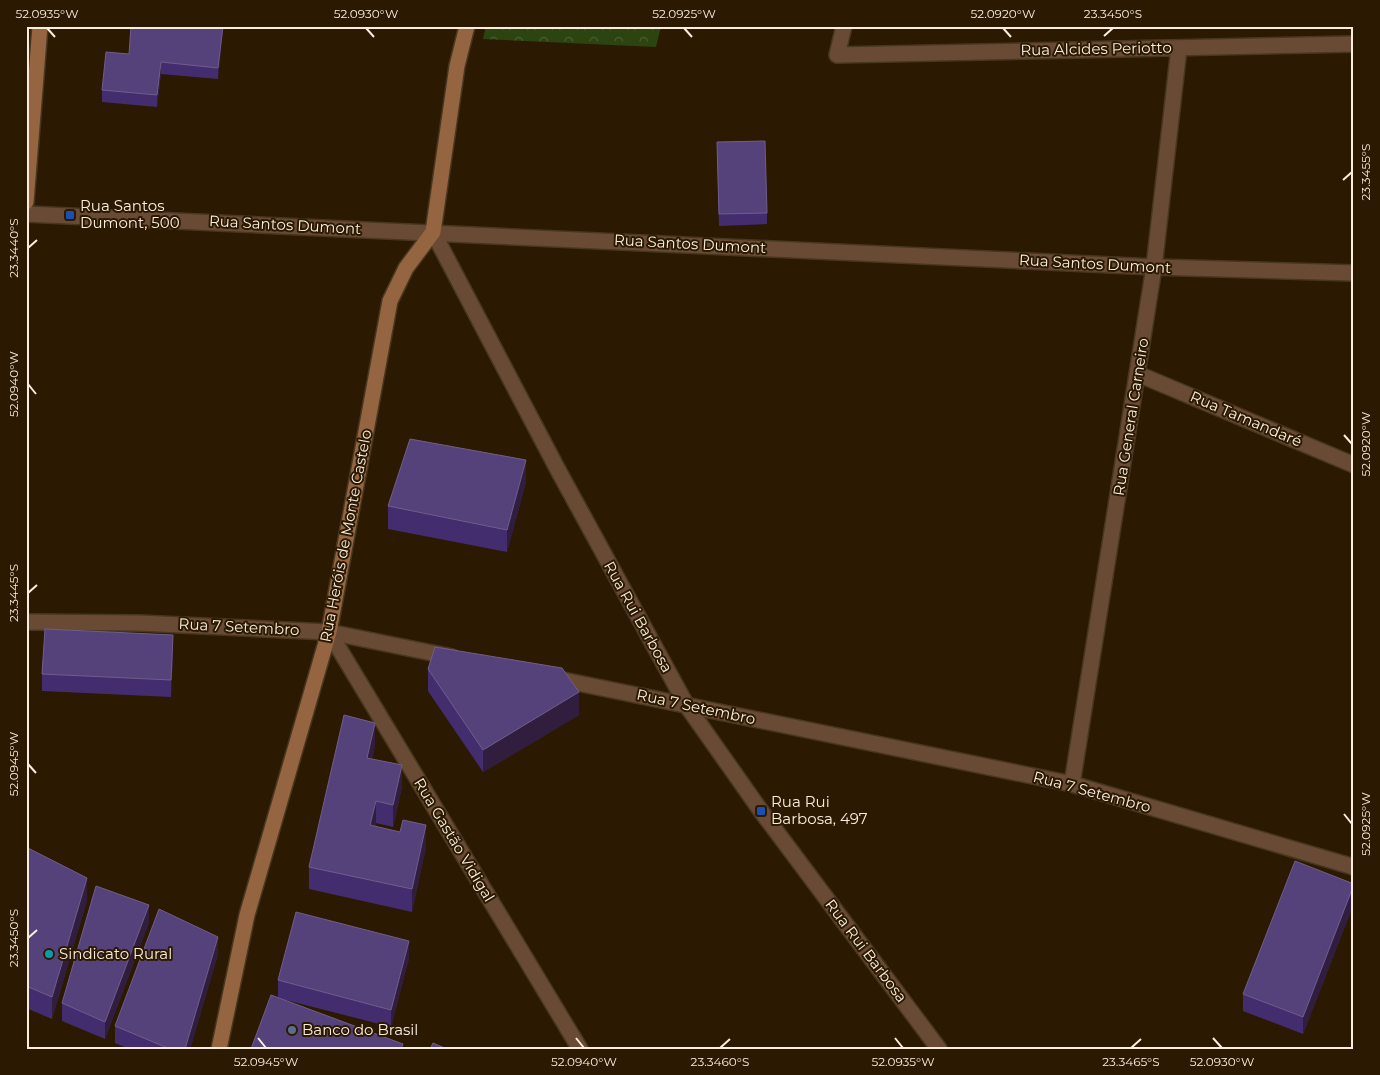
<svg xmlns="http://www.w3.org/2000/svg" width="1380" height="1075" font-family="Montserrat,sans-serif">
<defs>
<pattern id="park-crowns" width="20" height="18" patternUnits="userSpaceOnUse" patternTransform="scale(1.25)"><rect width="20" height="18" fill="#2b4410"/><path d="M2 6a3 3 0 1 1 6 0M12 15a3 3 0 1 1 6 0" fill="none" stroke="#4b5f32"/></pattern>
</defs>
<rect width="100%" height="100%" fill="#2b1901"/>
<polygon fill="url(#park-crowns)" points="486,26 661,26 656,47 483,39"/>
<g fill="none" stroke-linecap="round" stroke-linejoin="round">
<g stroke="#483720" stroke-width="18">
<g id="minor">
<polyline points="844,26 837,55 1354,44"/>
<polyline points="26,214 1154,267 1354,273"/>
<polyline points="433,232 558,470 687,706 761,811 939,1049"/>
<polyline points="1138,374 1354,465"/>
<polyline points="329,632 452,657"/>
<polyline points="329,632 580,1049"/>
<polyline points="553,678 1072,784 1354,867"/>
<polyline points="1072,784 1154,267 1179,48"/>
</g>
</g>
<g stroke="#483720" stroke-width="18">
<polyline id="tertiary" points="26,622 139,623 329,632"/>
</g>
<g stroke="#483720" stroke-width="18">
<g id="secondary">
<polyline points="26,202 40,26"/>
<polyline points="219,1049 247,915 329,632 390,301 406,268 433,232 457,66 467,26"/>
</g>
</g>
<use href="#minor" stroke="#694b35" stroke-width="15"/>
<use href="#tertiary" stroke="#694b35" stroke-width="15"/>
<use href="#secondary" stroke="#956441" stroke-width="15"/>
</g>
<g fill="#432d6e">
<polygon points="223,26 218,79 161,74 157,107 102,102 102,90 129,54"/>
<polygon points="717,154 767,213 767,224 719,226"/>
<polygon points="526,482 507,552 388,529 388,506"/>
<polygon points="173,652 171,697 42,691 42,674"/>
<polygon points="428,669 579,715 483,772 428,691"/>
<polygon points="375,745 372,759 402,787 393,827 376,823 375,826 426,847 412,912 309,889 309,867"/>
<polygon points="26,847 87,900 52,1019 26,1008"/>
<polygon points="1354,884 1354,903 1303,1034 1243,1011 1243,994"/>
<polygon points="149,922 105,1039 62,1021 62,1003"/>
<polygon points="218,954 190,1049 129,1049 115,1043 115,1026"/>
<polygon points="409,958 391,1027 278,998 403,1049 278,997 278,980"/>
</g>
<g fill="#311d3e">
<polygon points="223,26 223,32 218,79 218,68"/>
<polygon points="161,62 161,74 157,107 157,95"/>
<polygon points="526,460 526,482 507,552 507,530"/>
<polygon points="173,635 173,652 171,697 171,680"/>
<polygon points="579,692 579,715 483,772 483,750"/>
<polygon points="375,723 375,745 367,780 367,758"/>
<polygon points="402,765 402,787 393,827 393,805"/>
<polygon points="376,801 376,823 370,847 370,825"/>
<polygon points="426,825 426,847 412,912 412,889"/>
<polygon points="87,878 87,900 52,1019 52,997"/>
<polygon points="1354,886 1354,903 1303,1034 1303,1017"/>
<polygon points="149,905 149,922 105,1039 105,1022"/>
<polygon points="218,937 218,954 190,1049 185,1049"/>
<polygon points="409,941 409,958 391,1027 391,1010"/>
</g>
<g fill="#56427b" stroke="#705d8a">
<polygon points="131,26 223,26 218,68 161,62 157,95 102,90 106,52 129,54"/>
<polygon points="765,141 767,213 719,214 717,142"/>
<polygon points="410,439 526,460 507,530 388,506"/>
<polygon points="45,629 173,635 171,680 42,674"/>
<polygon points="435,647 562,668 579,692 483,750 428,669"/>
<polygon points="344,715 375,723 367,758 402,765 393,805 376,801 370,825 400,832 403,820 426,825 412,889 309,867"/>
<polygon points="26,847 87,878 52,997 26,986"/>
<polygon points="1295,861 1354,884 1303,1017 1243,994"/>
<polygon points="96,886 149,905 105,1022 62,1003"/>
<polygon points="159,909 218,937 185,1049 170,1049 115,1026"/>
<polygon points="296,912 409,941 391,1010 278,980"/>
<polygon points="271,995 403,1044 401,1049 251,1049"/>
<polygon points="433,1043 447,1049 430,1049"/>
</g>
<path fill="none" stroke="#faeddf" stroke-width="2" d="M47 28 55 37M366 28 374 37M684 28 692 37M1003 28 1011 37M1104 36 1113 28M1343 180 1352 172M28 248 37 240M28 384 36 394M1344 435 1352 444M28 593 37 585M28 764 36 773M1344 814 1352 824M28 938 37 930M258 1038 266 1048M576 1038 584 1048M895 1038 903 1048M1213 1038 1222 1048M720 1048 730 1039M1131 1048 1141 1039"/>
<g fill="#1a4fb4" stroke="#2b1901" stroke-width="2">
<rect x="65" y="210" width="10" height="10" rx="2.5"/>
<rect x="756" y="806" width="10" height="10" rx="2.5"/>
</g>
<circle fill="#0f9aa8" stroke="#2b1901" stroke-width="2" cx="49" cy="954" r="5"/>
<circle fill="#5c6f8a" stroke="#2b1901" stroke-width="2" cx="292" cy="1030" r="5"/>
<g text-anchor="middle" stroke-width="4" stroke-linejoin="round" paint-order="stroke">
<g font-size="15" fill="#faeddf" stroke="#2b1901">
<text transform="translate(1096 49) rotate(-1)" y="5">Rua Alcides Periotto</text>
<text transform="translate(285 225) rotate(3)" y="5">Rua Santos Dumont</text>
<text transform="translate(690 244) rotate(3)" y="5">Rua Santos Dumont</text>
<text transform="translate(1095 264) rotate(3)" y="5">Rua Santos Dumont</text>
<text transform="translate(1131 417) rotate(-81)" y="5">Rua General Carneiro</text>
<text transform="translate(1246 419) rotate(23)" y="5">Rua Tamandaré</text>
<text transform="translate(346 536) rotate(-79)" y="5">Rua Heróis de Monte Castelo</text>
<text transform="translate(638 617) rotate(61)" y="5">Rua Rui Barbosa</text>
<text transform="translate(239 627) rotate(3)" y="5">Rua 7 Setembro</text>
<text transform="translate(696 707) rotate(12)" y="5">Rua 7 Setembro</text>
<text transform="translate(1092 792) rotate(15)" y="5">Rua 7 Setembro</text>
<text transform="translate(454 840) rotate(59)" y="5">Rua Gastão Vidigal</text>
<text transform="translate(866 951) rotate(53)" y="5">Rua Rui Barbosa</text>
</g>
<g font-size="15" fill="#faeddf" stroke="#2b1901" text-anchor="start">
<text x="80" y="211">Rua Santos<tspan x="80" dy="17">Dumont, 500</tspan></text>
<text x="771" y="807">Rua Rui<tspan x="771" dy="17">Barbosa, 497</tspan></text>
<text x="59" y="959">Sindicato Rural</text>
<text x="302" y="1035">Banco do Brasil</text>
</g>
</g>
<rect width="1380" height="1075" fill="none" stroke="#2b1901" stroke-width="55"/>
<rect x="28" y="28" width="1324" height="1020" fill="none" stroke="#faeddf" stroke-width="2"/>
<g font-size="12" text-anchor="middle" fill="#faeddf">
<text x="47" y="18">52.0935°W</text>
<text x="366" y="18">52.0930°W</text>
<text x="684" y="18">52.0925°W</text>
<text x="1003" y="18">52.0920°W</text>
<text x="1113" y="18">23.3450°S</text>
<text transform="translate(1366 172) rotate(-90)" y="4">23.3455°S</text>
<text transform="translate(14 248) rotate(-90)" y="4">23.3440°S</text>
<text transform="translate(14 384) rotate(-90)" y="4">52.0940°W</text>
<text transform="translate(1366 444) rotate(-90)" y="4">52.0920°W</text>
<text transform="translate(14 593) rotate(-90)" y="4">23.3445°S</text>
<text transform="translate(14 764) rotate(-90)" y="4">52.0945°W</text>
<text transform="translate(1366 824) rotate(-90)" y="4">52.0925°W</text>
<text transform="translate(14 938) rotate(-90)" y="4">23.3450°S</text>
<text x="266" y="1066">52.0945°W</text>
<text x="584" y="1066">52.0940°W</text>
<text x="720" y="1066">23.3460°S</text>
<text x="903" y="1066">52.0935°W</text>
<text x="1131" y="1066">23.3465°S</text>
<text x="1222" y="1066">52.0930°W</text>
</g>
</svg>
